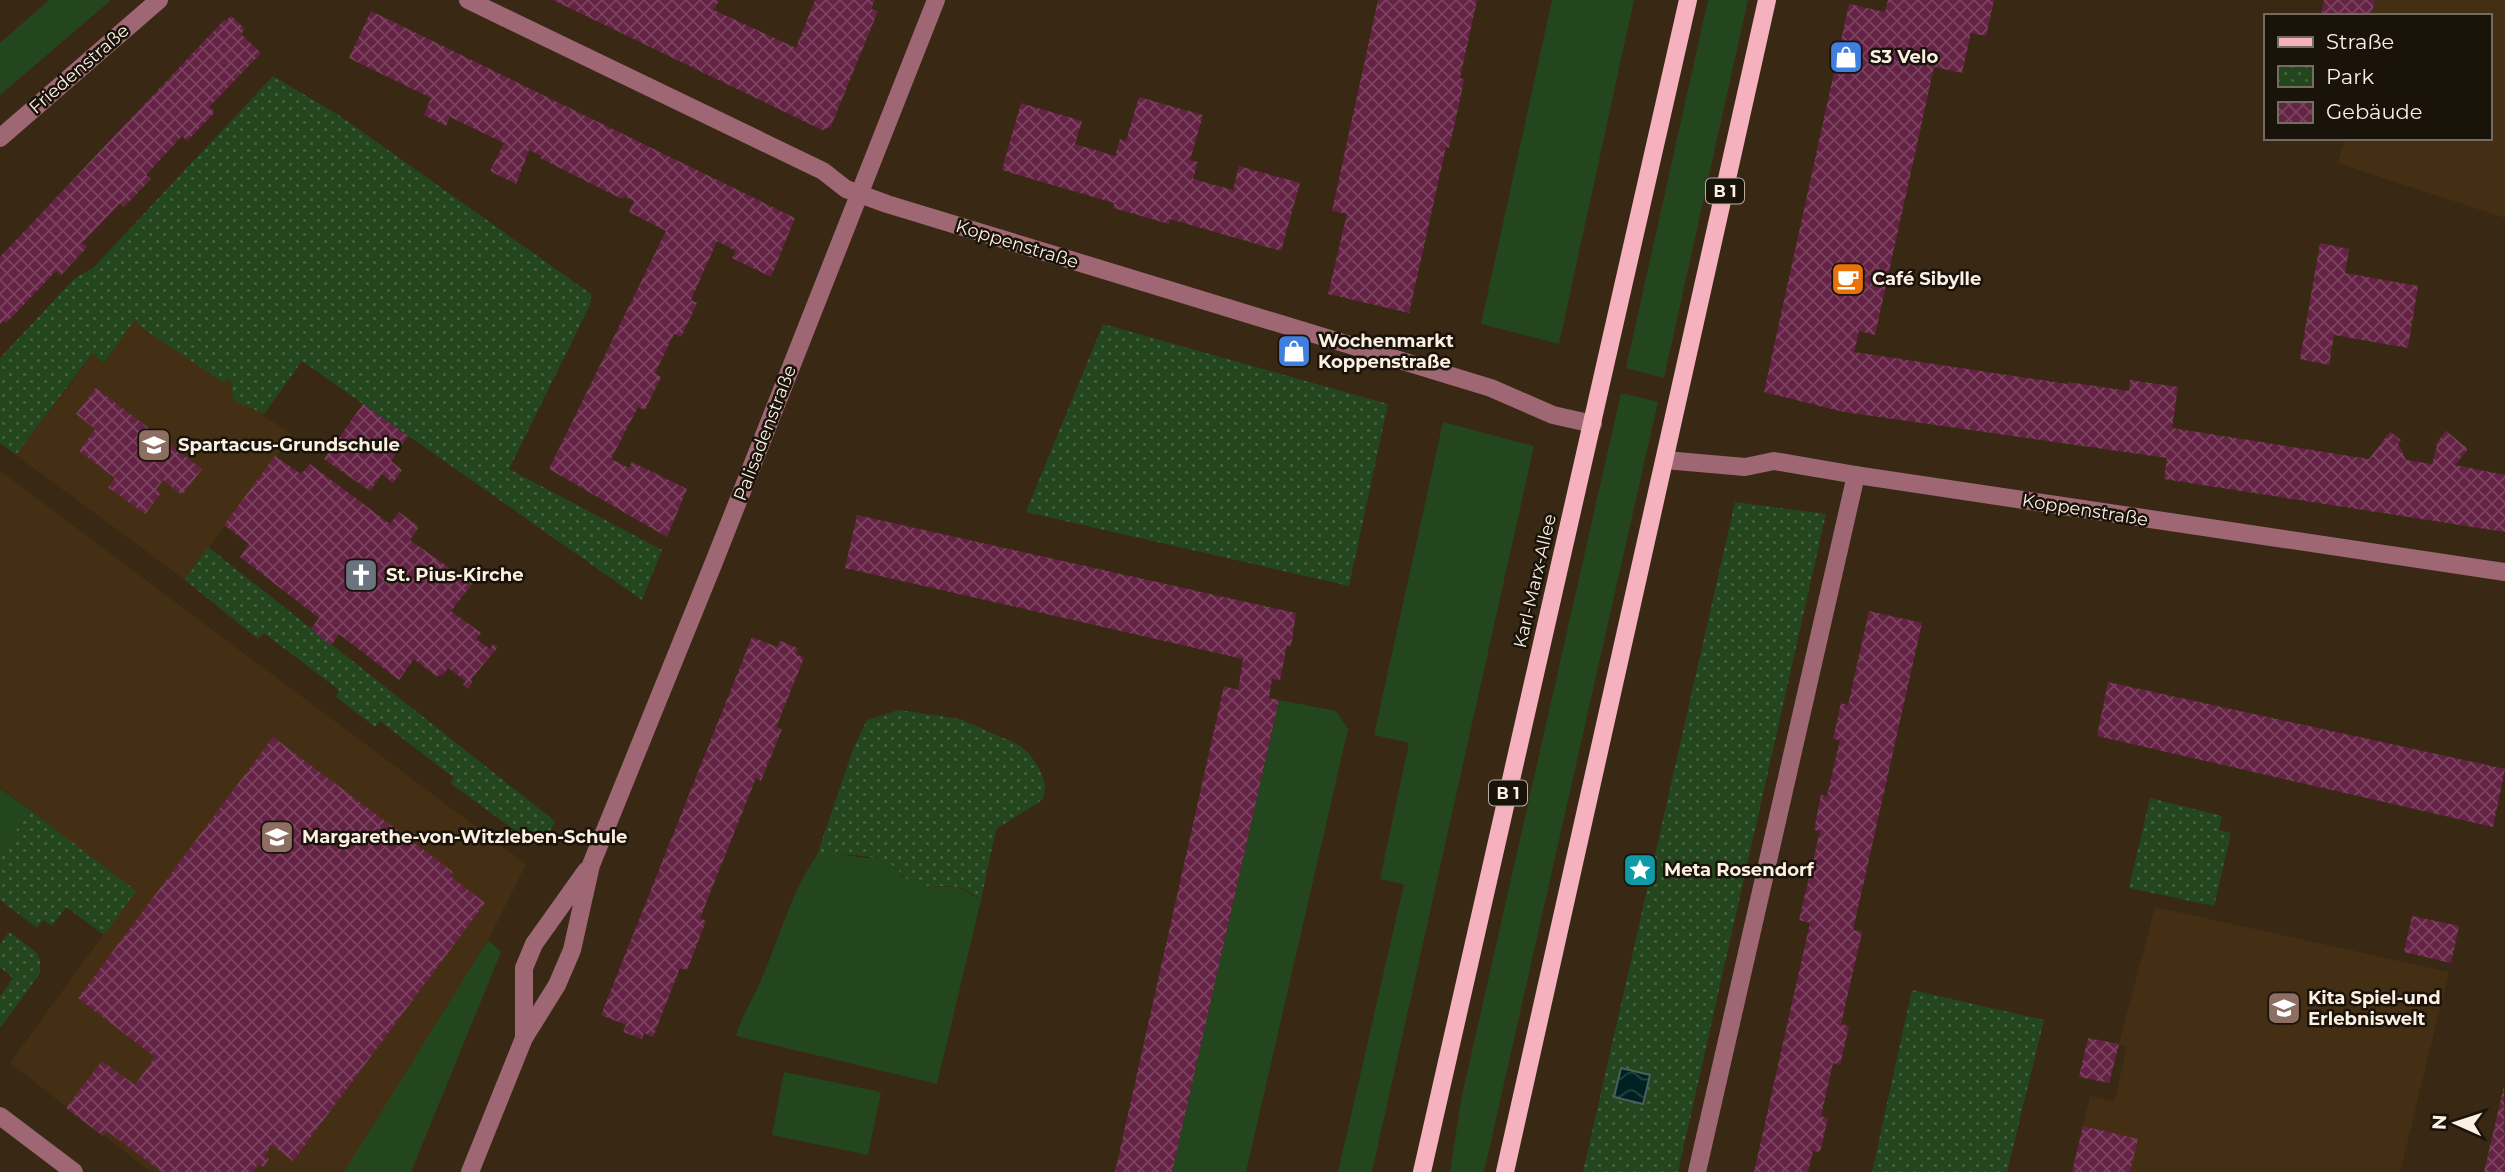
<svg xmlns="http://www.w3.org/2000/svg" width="2505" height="1172" font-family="Montserrat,sans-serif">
<defs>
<pattern id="park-dots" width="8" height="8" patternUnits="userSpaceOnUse" patternTransform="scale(1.75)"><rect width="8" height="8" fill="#24461e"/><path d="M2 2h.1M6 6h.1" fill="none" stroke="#45613f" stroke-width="1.8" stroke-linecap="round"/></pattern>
<pattern id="water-waves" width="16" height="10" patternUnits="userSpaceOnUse" patternTransform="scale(1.75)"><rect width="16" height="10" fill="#002122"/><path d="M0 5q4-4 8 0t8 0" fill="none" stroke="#264242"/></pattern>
<pattern id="building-cross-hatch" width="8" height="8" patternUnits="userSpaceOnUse" patternTransform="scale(1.75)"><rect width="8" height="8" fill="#642344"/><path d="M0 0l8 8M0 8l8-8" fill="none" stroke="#7b435f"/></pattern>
</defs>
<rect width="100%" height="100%" fill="#392814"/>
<g fill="#452f14">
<polygon points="2375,0 2505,0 2505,218 2338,163 2345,138 2489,138 2489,16 2371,16"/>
<polygon points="137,316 231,380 233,400 264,414 264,416 292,435 185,580 16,455 93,354 104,363"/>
<polygon points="0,471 526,864 488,940 351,1172 151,1172 10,1063 135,891 0,787"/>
<polygon points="2155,907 2449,972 2400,1172 2072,1172 2090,1096 2114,1102 2127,1047 2119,1044"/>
</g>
<g fill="#24461e">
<polygon points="49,0 111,0 0,95 0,43"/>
<polygon points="1552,0 1634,0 1559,344 1481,324"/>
<polygon points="1708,0 1748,0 1664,378 1626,368"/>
<polygon points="1621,393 1658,402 1484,1172 1450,1172 1461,1100"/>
<polygon points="1443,422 1534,446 1372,1172 1338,1172 1404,884 1380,879 1409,743 1374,735"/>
<polygon points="1279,700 1336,711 1348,729 1246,1172 1172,1172"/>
<polygon points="0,788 30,810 0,854"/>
<path d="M830 853 865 858 879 857 891 863 903 877 926 886 958 887 981 900 937 1084 736 1036C742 1015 754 998 762 978 780 936 791 892 817 855Z"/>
<polygon points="488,940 501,952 411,1172 344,1172"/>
<polygon points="784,1072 881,1092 868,1155 772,1135"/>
</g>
<g fill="url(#park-dots)">
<polygon points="273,76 340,116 591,294 590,305 509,469 662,550 642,600 302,361 264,414 233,400 231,380 228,378 224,383 138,325 136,318 104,363 92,354 16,455 0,443 0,358 75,278 93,268"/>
<polygon points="1103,324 1388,404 1349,586 1026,512"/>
<polygon points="1735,502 1826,514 1678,1172 1583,1172"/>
<polygon points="208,547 555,821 544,845 535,845 450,783 454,778 380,721 375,727 336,697 339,690 264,633 258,639 185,580"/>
<path d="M899 710 960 719 1017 744 1028 752 1039 768 1045 784 1044 797 1038 803 996 829 981 900C974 895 965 888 957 887 942 884 927 889 913 883 902 878 897 867 888 862 877 855 831 853 817 855L854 747 867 720Z"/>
<polygon points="2150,798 2222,816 2219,830 2231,833 2214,906 2129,888"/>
<polygon points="30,810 136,891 104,935 66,907 52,926 43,920 37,928 0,900 0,854"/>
<polygon points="9,932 36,952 40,959 40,973 0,1028 0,996 13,978 0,967 0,945"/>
<polygon points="1912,990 2044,1020 2007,1172 1872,1172"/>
</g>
<polygon fill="url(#water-waves)" stroke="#4b5f5c" stroke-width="2" points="1621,1068 1650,1075 1643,1104 1614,1097"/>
<g fill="url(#building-cross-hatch)">
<polygon points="553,0 719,0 714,10 796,48 815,0 875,0 871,9 878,11 831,126 822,130"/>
<polygon points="1378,0 1477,0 1460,78 1464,79 1461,95 1449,148 1446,147 1409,313 1328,294 1347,214 1332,211"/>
<polygon points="1888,0 1994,0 1986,36 1971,33 1962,73 1934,67 1875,335 1859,331 1854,352 2068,384 2068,382 2129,391 2130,380 2178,387 2172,428 2369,459 2390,432 2401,440 2398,443 2406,460 2432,464 2437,446 2435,445 2446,431 2468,449 2455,465 2505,475 2505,532 2164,479 2167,458 1844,412 1764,392 1849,4 1885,12"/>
<polygon points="2324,0 2375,0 2371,16 2321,16"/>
<polygon points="371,11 795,218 771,277 732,258 736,251 717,241 691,300 697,303 681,337 674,334 655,373 661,377 645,410 638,407 611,459 629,468 632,462 687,489 667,537 549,469 666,231 629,212 634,201 624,196 622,199 540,158 541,156 529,150 516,184 490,171 504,143 450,117 446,126 424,115 431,98 349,58"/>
<polygon points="231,16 245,29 241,34 261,53 209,107 215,112 187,141 182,136 146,175 151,179 124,207 120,203 82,243 87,247 61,275 56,271 6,323 3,321 0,324 0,257 225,19 226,21"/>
<polygon points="1139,97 1203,115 1190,160 1198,162 1193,179 1233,190 1239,166 1300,183 1281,251 1170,219 1169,224 1113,208 1114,203 1002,170 1021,103 1082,121 1075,144 1115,156 1120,139 1126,141"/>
<polygon points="2320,243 2349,249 2345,273 2418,286 2408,348 2334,335 2329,365 2300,359"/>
<polygon points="96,388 202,469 182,495 163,480 156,490 161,493 145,514 108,487 115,478 79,451 95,429 76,414"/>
<polygon points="363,404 408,436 391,461 402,470 393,483 382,474 370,491 324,459"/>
<polygon points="275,456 301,474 310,464 390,524 399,512 419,527 410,540 472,584 451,611 481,633 476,639 490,649 493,644 498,647 471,679 472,683 468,689 463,685 466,681 448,668 443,675 436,676 414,659 399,680 339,634 331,646 311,629 319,618 240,557 249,544 224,525"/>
<polygon points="857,515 1296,613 1291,646 1287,645 1280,680 1272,679 1269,698 1279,700 1172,1172 1115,1172 1224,686 1238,690 1243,659 845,568"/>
<polygon points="1869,611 1922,623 1853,930 1862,932 1841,1024 1849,1026 1840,1065 1833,1063 1821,1116 1828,1118 1820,1152 1813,1151 1808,1172 1754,1172 1810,923 1799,920 1820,831 1814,830 1821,795 1827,796 1840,740 1833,739 1841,703 1848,705"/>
<polygon points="752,637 777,647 780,641 798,648 796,654 804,658 776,727 782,729 761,781 756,778 700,918 706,921 687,970 680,968 653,1037 644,1033 642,1039 623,1032 626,1025 601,1015"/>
<polygon points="2108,682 2505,769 2493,827 2097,736"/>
<polygon points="273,737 453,872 450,876 485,903 293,1161 272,1145 264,1156 269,1159 263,1167 258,1164 253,1172 162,1172 107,1131 103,1136 66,1108 102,1061 135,1085 155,1057 78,998"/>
<polygon points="2412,916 2459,926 2451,963 2404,952"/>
<polygon points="2088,1038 2119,1044 2109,1083 2079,1077"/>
<polygon points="2504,1086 2505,1172 2484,1172"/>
<polygon points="2083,1126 2138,1139 2130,1172 2072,1172"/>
</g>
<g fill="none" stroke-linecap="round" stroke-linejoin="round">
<g stroke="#9e6773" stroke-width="18">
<polyline points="468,0 823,171 846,189 887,204 1491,388 1553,415 1593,424"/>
<polyline points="0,138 159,0"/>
<polyline points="1665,460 1745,467 1774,461 1856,475 2505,572"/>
<polyline points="524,1038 524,968 534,944 586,871"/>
<polyline points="0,1116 74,1172"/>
<polyline points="470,1172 524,1038 557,985 572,950 591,865 714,562 936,0"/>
<polyline points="1697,1172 1856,475"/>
</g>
<g stroke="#f6b1bf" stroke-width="18">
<polyline points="1422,1172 1688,0"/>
<polyline points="1505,1172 1767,0"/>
</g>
</g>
<defs>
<g id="shop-square" transform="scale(1.75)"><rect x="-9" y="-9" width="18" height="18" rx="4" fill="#3f7fe0" stroke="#1a130a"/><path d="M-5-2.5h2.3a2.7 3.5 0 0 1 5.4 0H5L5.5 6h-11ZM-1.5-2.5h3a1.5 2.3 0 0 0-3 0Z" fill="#fff"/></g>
<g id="cafe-square" transform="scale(1.75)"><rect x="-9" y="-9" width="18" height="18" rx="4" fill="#e8710a" stroke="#1a130a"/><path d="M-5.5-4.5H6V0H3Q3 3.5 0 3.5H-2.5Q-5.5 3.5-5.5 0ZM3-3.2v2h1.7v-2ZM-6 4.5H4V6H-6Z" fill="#fff"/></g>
<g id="school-square" transform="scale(1.75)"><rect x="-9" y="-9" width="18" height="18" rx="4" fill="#8d6e63" stroke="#1a130a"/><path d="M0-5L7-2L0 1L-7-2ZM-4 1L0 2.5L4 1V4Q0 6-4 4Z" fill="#fff"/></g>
<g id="church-square" transform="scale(1.75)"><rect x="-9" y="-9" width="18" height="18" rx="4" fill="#6b7280" stroke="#1a130a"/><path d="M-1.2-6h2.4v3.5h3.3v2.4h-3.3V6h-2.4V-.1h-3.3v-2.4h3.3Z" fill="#fff"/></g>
<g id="sight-square" transform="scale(1.75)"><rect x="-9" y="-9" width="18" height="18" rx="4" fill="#0f9aa8" stroke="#1a130a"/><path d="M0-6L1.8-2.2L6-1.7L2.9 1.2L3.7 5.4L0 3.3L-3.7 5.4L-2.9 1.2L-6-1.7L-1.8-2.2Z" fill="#fff"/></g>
</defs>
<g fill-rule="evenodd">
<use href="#shop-square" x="1846" y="57"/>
<use href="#cafe-square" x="1848" y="279"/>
<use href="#shop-square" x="1294" y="351"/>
<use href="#school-square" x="154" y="445"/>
<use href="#church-square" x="361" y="575"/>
<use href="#school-square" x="277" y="837"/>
<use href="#sight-square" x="1640" y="870"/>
<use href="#school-square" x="2284" y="1008"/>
</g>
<g text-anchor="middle" stroke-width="5" stroke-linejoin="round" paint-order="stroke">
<g fill="#1a130a" stroke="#b8aea2" stroke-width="2">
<rect x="1706" y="178.5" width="38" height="25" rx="5"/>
<rect x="1489" y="780.5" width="38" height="25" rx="5"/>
</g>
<g font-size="16" font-weight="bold" fill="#fbf0e3">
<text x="1725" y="197">B 1</text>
<text x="1508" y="799">B 1</text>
</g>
<g font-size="18" font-weight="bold" fill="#fbf0e3" stroke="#1a130a" text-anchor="start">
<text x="1870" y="63">S3 Velo</text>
<text x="1872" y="285">Café Sibylle</text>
<text x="1318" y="347">Wochenmarkt<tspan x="1318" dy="21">Koppenstraße</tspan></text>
<text x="178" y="451">Spartacus-Grundschule</text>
<text x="386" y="581">St. Pius-Kirche</text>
<text x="302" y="843">Margarethe-von-Witzleben-Schule</text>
<text x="1664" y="876">Meta Rosendorf</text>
<text x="2308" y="1004">Kita Spiel-und<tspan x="2308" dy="21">Erlebniswelt</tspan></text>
</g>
<g font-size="18" fill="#fbf0e3" stroke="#1a130a">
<text transform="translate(79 69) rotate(-41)" y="6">Friedenstraße</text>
<text transform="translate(1017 244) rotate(17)" y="6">Koppenstraße</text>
<text transform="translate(765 433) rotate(-69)" y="6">Palisadenstraße</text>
<text transform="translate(2085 510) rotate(9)" y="6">Koppenstraße</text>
<text transform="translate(1535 581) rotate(-77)" y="6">Karl-Marx-Allee</text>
</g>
</g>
<rect x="2264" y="14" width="228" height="126" fill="#1a130a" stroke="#746b61" stroke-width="2"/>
<rect x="2278" y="37" width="35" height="10" fill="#f6b1bf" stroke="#746b61" stroke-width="2"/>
<text x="2326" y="49" font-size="21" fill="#fbf0e3">Straße</text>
<rect x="2278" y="66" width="35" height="21" fill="url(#park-dots)" stroke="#746b61" stroke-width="2"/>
<text x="2326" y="84" font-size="21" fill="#fbf0e3">Park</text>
<rect x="2278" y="102" width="35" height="21" fill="url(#building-cross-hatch)" stroke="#746b61" stroke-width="2"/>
<text x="2326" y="119" font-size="21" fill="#fbf0e3">Gebäude</text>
<g transform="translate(2456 1123) rotate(273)" stroke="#1a130a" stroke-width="5" paint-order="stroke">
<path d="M0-5L12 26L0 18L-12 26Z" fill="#fbf0e3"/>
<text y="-10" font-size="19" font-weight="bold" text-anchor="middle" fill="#fbf0e3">N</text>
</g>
</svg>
